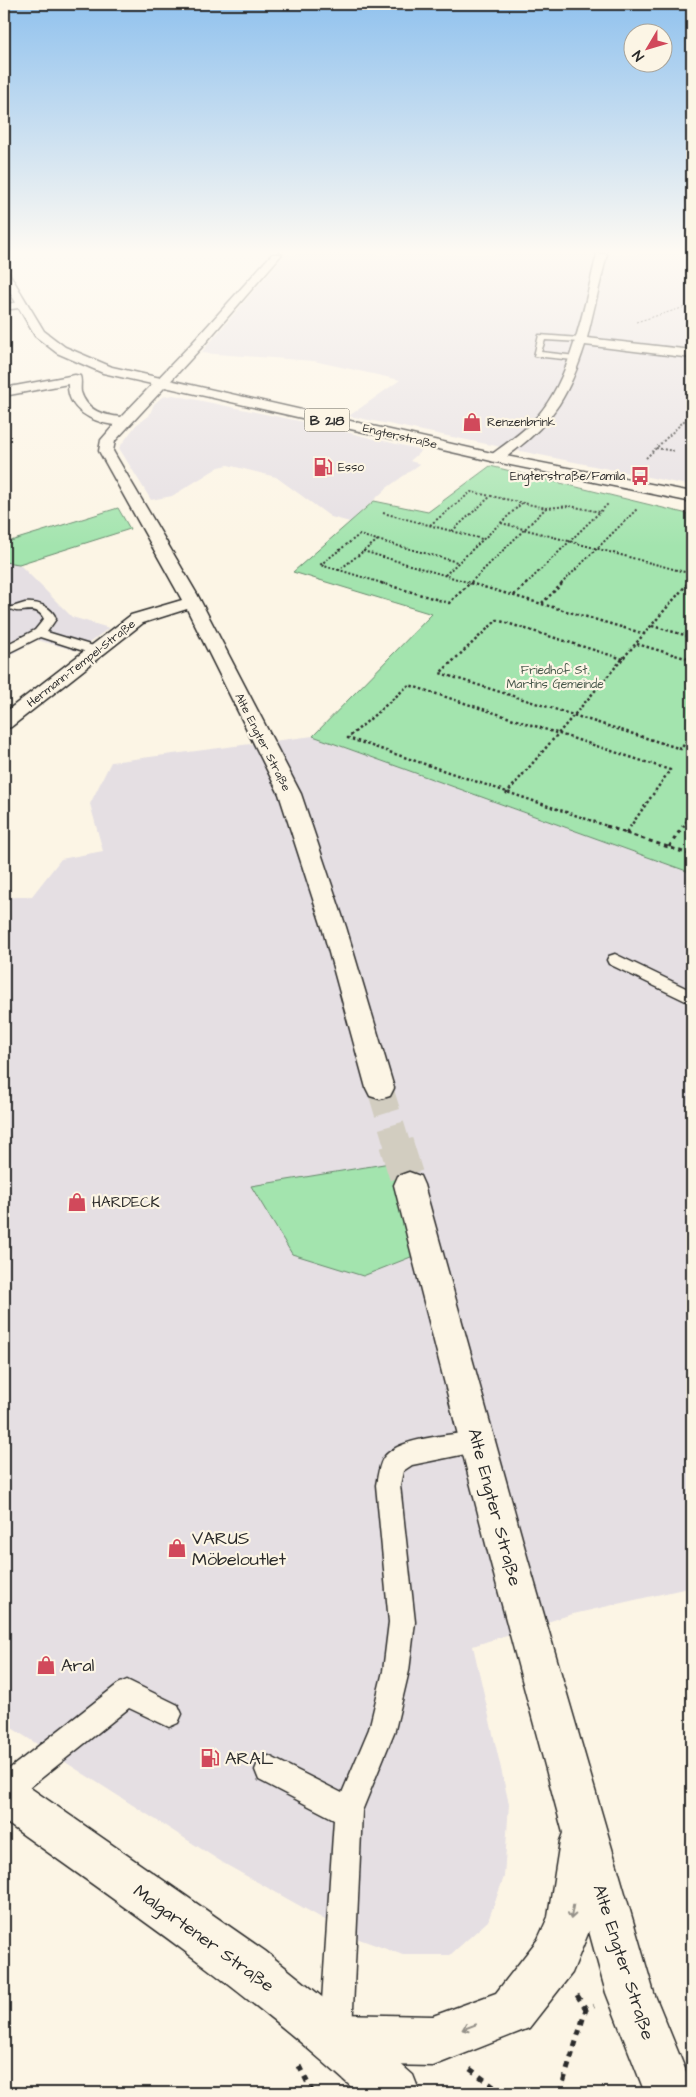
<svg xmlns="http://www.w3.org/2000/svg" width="696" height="2097" font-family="'Architects Daughter',sans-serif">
<rect width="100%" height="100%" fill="#fcf5e5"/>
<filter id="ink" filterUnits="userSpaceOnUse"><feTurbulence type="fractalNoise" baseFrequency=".02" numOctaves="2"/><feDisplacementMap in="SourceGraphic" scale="10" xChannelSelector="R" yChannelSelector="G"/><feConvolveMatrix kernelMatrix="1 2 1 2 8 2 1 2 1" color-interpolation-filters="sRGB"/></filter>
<g filter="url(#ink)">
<g fill="#e5dfe3">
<polygon points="285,254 692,254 692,486 349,416 400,380 314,361 201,353"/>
<polygon points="173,395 299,421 422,450 410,461 420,464 388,487 350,522 331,517 276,477 228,465 219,467 172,496 151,500 119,448 136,425 149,416 154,404 162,397"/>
<polygon points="118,508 130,529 19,564 72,617 109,628 78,651 37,640 4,658 4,543"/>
<polygon points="313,736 692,873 692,1587 569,1615 473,1646 509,1804 504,1877 488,1921 450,1955 403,1955 359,1939 225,1864 4,1723 4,898 32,896 61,859 103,851 90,804 111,762"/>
</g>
<g fill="#a3e4ae" stroke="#67886c">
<polygon points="490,466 692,515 692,873 313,736 432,614 293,572 374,501 428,512"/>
<polygon points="118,508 130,529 19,564 4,562 4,543"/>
<polygon points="402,1161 426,1251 363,1276 292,1254 251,1186"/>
</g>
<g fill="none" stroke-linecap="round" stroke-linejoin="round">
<polyline stroke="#d2cdc0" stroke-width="26" stroke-dasharray="26 13" stroke-linecap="butt" points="380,1088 397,1144"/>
<polyline stroke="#d2cdc0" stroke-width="34" stroke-dasharray="34 17" stroke-linecap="butt" points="396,1143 409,1185"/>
<g stroke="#2b2b2b" stroke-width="3">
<g id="lane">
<polygon points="539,335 580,338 584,340 580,342 545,340 541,352 576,356 577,358 573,360 534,356"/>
<path d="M25 603C37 602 52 606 56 619L47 632 100 648 102 651 96 655 40 637 4 655V646L35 630 44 619C36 602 19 617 9 608Z"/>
<polygon points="615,954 692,991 692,1004 609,964 607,960 609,956"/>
<path d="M477 1431 485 1434 488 1442 485 1450 412 1465 403 1471 400 1485 415 1622 409 1671 395 1730 362 1811 352 2031 347 2042 336 2047 325 2042 320 2031 334 1819 259 1780 255 1770 259 1760 269 1756 342 1793 369 1729 383 1671 389 1622 376 1485C378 1476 379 1462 385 1456 401 1437 453 1435 477 1431Z"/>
<polygon points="127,1680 178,1705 182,1714 178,1723 169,1727 129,1708 14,1800 4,1804 4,1773 118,1684"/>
</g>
</g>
<g stroke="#2b2b2b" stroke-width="3">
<g id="street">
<path d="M272 254H282L201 348 115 441 113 451 197 594 301 794 346 927 394 1088 390 1096 380 1099 370 1096 366 1088 322 927 279 794 187 609 143 623 11 727 4 729V713L131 615 182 600 99 451 101 440 114 425C92 422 67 410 68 384L4 396V388L75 375 80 376C82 381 80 386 81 392 87 411 103 415 121 417L193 342Z"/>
<path d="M597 254H607L587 338 692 350V358L585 345C570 392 554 421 514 451 507 456 501 464 491 461L489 458 491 455C505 444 521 434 533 421 571 383 584 306 597 254Z"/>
<polygon points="22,302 28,305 26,307 4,310 4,304"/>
<polygon points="409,1172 420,1176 424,1185 528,1560 654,1993 692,2086 692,2093 645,2093 606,1993 589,1931 572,1973 529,2028 433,2066 337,2064 320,2056 312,2039 320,2022 337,2014 433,2016 496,1993 538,1939 548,1917 560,1841 563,1833 490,1560 394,1185 398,1176"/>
</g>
</g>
<g stroke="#2b2b2b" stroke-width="3">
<path id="secondary" d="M4 1773 19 1780 265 1951 353 2022 413 2075 420 2093H358C249 1992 125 1908 4 1821Z"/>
</g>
<g stroke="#2b2b2b" stroke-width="3">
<polygon id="primary" points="4,270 9,273 44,331 65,347 112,367 496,454 692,492 692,502 496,462 103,373 57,353 35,336 4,282"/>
</g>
<g stroke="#2b2b2b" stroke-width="1" stroke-dasharray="2 2" stroke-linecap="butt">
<polyline points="636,322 692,305"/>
<polyline points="685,395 687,392"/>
</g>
<g stroke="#2b2b2b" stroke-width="2" stroke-dasharray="2 2" stroke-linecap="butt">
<polyline points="656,448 674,451"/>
<polyline points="646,458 687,418 692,419"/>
<polyline points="546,508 570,506 600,512"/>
<polyline points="383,513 482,539"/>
<polyline points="501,523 692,574"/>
<polyline points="430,525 471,492 491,496"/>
<polyline points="452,531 491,496 546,508 469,584"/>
<polyline points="378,540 339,570 385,584"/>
<polyline points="363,551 474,584"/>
<polyline points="339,570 320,565 359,535 457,562"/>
<polyline points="445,575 522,503"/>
<polyline points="526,584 609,503"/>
<polyline points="561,584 637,509"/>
<polyline points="687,584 692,578"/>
</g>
<g stroke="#2b2b2b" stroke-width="2.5" stroke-dasharray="2.5 2.5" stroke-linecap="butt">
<polyline points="381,583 449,603 470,583"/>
<polyline points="470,583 645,634"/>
<polyline points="514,595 527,583"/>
<polyline points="542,603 563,583"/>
<polyline points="652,626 692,637"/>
<polyline points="637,644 692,660"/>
<polyline points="623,659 497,620 440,673 681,749 692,733"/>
<polyline points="506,794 688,583"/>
<polyline points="610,827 348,738 409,685 670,770 630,827"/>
<polyline points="683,827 692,813"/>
</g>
<g stroke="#2b2b2b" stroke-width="3" stroke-dasharray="4 4" stroke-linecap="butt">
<polyline points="606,826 626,833"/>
<polyline points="626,833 692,855"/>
<polyline points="626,833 631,826"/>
<polyline points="669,847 683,826"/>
</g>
<g stroke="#2b2b2b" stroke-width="5" stroke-dasharray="6 6" stroke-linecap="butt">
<polyline points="577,1995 586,2009"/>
<polyline points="299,2066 313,2093"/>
<polyline points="470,2069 502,2093"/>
<polyline points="560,2093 586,2009 594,2006"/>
</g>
<use href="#lane" fill="#fcf5e5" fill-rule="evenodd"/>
<use href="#street" fill="#fcf5e5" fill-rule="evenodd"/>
<use href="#secondary" fill="#fcf5e5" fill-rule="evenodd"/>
<use href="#primary" fill="#fcf5e5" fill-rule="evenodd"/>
</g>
<defs><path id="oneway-shaft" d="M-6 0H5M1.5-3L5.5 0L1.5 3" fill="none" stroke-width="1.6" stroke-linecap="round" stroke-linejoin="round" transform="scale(1.25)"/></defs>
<g stroke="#949088">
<use href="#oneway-shaft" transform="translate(572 1912) rotate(100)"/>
<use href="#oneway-shaft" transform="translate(469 2027) rotate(159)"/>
</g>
</g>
<linearGradient id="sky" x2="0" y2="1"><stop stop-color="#91c2ee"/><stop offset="0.46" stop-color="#fefaf3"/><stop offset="1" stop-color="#fefaf3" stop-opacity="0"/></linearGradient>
<rect width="696" height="547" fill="url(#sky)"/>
<defs>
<g id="shop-bare" transform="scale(1.5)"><path d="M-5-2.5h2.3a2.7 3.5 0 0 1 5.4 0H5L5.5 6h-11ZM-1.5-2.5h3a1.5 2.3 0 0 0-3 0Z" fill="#d1495b" stroke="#fcf5e5" stroke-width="2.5" paint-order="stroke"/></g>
<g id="fuel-bare" transform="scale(1.5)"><path d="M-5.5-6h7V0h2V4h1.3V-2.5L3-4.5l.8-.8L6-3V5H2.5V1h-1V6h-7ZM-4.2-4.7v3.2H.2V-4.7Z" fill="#d1495b" stroke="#fcf5e5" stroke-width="2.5" paint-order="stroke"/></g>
<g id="bus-bare" transform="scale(1.5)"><path d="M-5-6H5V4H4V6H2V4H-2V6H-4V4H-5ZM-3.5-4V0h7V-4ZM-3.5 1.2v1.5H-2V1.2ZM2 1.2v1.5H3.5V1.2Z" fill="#d1495b" stroke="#fcf5e5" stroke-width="2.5" paint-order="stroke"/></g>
</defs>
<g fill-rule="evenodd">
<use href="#shop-bare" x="472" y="422"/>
<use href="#fuel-bare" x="323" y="467"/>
<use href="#bus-bare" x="640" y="476"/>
<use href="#shop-bare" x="77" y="1202"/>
<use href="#shop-bare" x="177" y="1548"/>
<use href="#shop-bare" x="46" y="1665"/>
<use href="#fuel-bare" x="210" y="1758"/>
</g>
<g text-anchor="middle" stroke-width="4.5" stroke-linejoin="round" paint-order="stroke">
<g font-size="12" fill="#2b2b2b" stroke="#fcf5e5" text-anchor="start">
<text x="487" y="426">Renzenbrink</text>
<text x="338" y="471">Esso</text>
<text x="625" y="480" text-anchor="end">Engterstraße/Famila</text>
</g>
<g font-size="12" fill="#2b2b2b" stroke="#fcf5e5">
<text transform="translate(400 436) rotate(13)" y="4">Engterstraße</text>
<text transform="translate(81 663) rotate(-38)" y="4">Hermann-Tempel-Straße</text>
<text transform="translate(263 742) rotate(63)" y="4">Alte Engter Straße</text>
</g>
<g font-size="12" fill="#49594c" stroke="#fcf5e5">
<text x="555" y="674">Friedhof St.<tspan x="555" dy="14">Martins Gemeinde</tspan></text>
</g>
<rect fill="#fcf5e5" stroke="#6a6863" stroke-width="1" x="304.5" y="408.5" width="45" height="23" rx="4"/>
<g font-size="14" font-weight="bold" fill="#2b2b2b">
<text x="327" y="425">B 218</text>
</g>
<g font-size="15" fill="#2b2b2b" stroke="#fcf5e5" text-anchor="start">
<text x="92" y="1207">HARDECK</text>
</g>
<g font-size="18" fill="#2b2b2b" stroke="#fcf5e5">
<text transform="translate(495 1507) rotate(75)" y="6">Alte Engter Straße</text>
<text transform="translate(204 1938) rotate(36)" y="6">Malgartener Straße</text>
<text transform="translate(624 1962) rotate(72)" y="6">Alte Engter Straße</text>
</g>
<g font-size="18" fill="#2b2b2b" stroke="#fcf5e5" text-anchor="start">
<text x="192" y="1544">VARUS<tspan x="192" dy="21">Möbeloutlet</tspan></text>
<text x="61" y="1671">Aral</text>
<text x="225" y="1764">ARAL</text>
</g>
</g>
<rect width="696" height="2097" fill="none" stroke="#fcf5e5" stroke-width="20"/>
<rect x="10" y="10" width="676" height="2077" fill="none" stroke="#2b2b2b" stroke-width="2" filter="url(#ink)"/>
<g transform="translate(648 48) rotate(232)"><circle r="24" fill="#fcf5e5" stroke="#a8a49b"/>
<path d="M0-4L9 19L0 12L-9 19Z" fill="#d1495b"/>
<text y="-8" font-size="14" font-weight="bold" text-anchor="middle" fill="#2b2b2b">N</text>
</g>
</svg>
